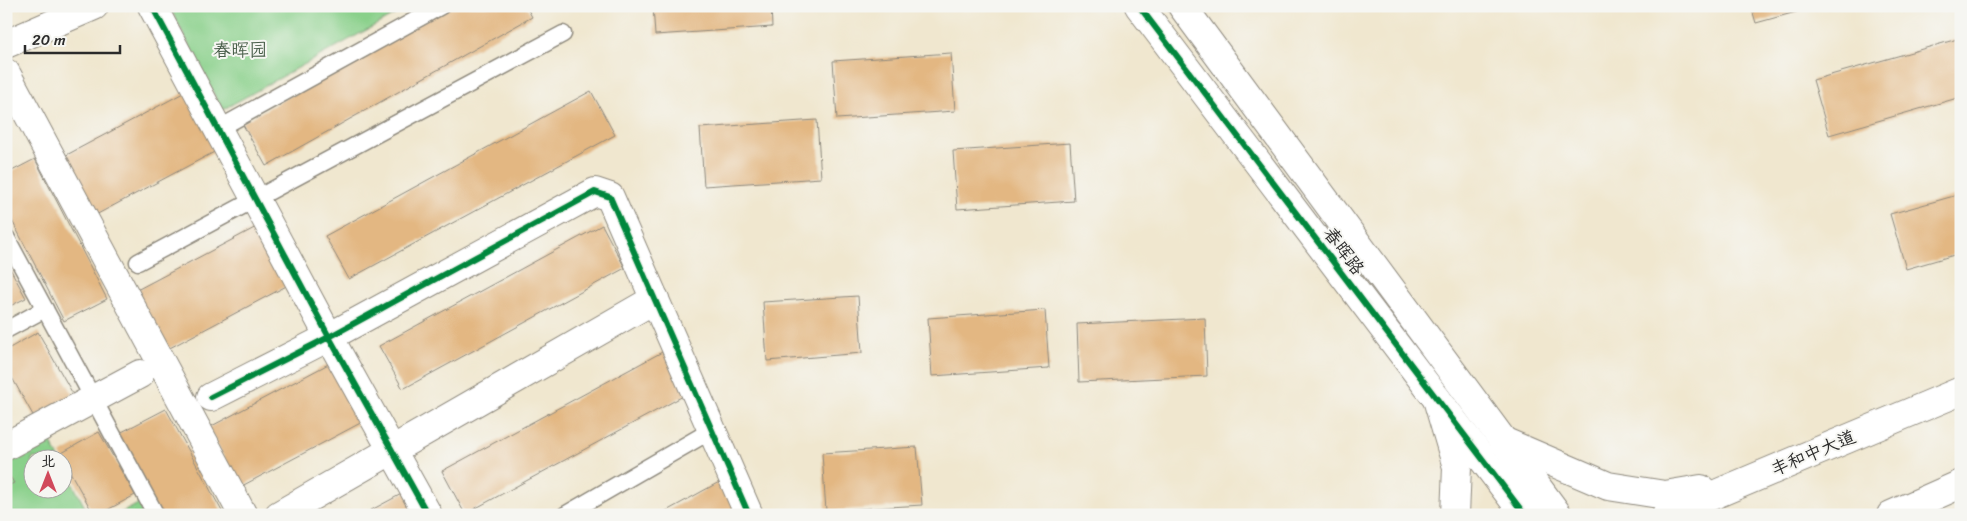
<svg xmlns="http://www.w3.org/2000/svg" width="1967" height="521" font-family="Sriracha,'LXGW WenKai TC',sans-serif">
<rect width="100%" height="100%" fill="#f6f6f2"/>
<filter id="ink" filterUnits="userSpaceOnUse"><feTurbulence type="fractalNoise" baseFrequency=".02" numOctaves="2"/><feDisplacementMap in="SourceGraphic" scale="10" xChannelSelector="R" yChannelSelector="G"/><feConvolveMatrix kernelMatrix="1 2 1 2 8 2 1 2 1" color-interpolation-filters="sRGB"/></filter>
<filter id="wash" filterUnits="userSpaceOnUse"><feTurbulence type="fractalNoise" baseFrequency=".0096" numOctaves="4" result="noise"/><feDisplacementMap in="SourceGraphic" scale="20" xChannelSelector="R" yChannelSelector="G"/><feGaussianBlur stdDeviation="1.12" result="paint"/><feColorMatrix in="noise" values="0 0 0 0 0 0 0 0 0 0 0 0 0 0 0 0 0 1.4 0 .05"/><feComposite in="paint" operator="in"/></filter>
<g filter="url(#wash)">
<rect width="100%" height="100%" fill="#f0e7cf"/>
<g fill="#89d08a" stroke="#5a7e5a">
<polygon points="169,6 410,6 222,110"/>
<polygon points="46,433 59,458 32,458 32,488 62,488 63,465 89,515 6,515 6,454"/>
<polygon points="142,502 148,515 117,515"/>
</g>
<g id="blocks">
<g fill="#e3b782">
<polygon points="450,6 526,6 532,17 266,166 242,123"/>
<polygon points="653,6 771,6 772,27 655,35"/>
<polygon points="1751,6 1814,6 1814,7 1756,23"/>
<polygon points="1961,38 1961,97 1829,135 1813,80"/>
<polygon points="951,53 955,111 837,119 833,61"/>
<polygon points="187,91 218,150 90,218 59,159"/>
<polygon points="591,91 615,135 349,279 325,236"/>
<polygon points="817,120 821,178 704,186 700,128"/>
<polygon points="1070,143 1074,201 957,209 953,151"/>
<polygon points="35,159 107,299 64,321 6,209 6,174"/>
<polygon points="1961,194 1961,253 1906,269 1890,214"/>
<polygon points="262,224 294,282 166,350 135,291"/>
<polygon points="602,225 625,268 403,389 379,346"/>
<polygon points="6,261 26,298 6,308"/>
<polygon points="858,296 862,353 767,361 763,302"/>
<polygon points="1045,310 1049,368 932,376 928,318"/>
<polygon points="1205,318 1207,376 1079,382 1077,324"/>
<polygon points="38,332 73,394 34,417 6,367 6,350"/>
<polygon points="664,351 687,394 465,514 442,471"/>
<polygon points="336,360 368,419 240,487 208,428"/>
<polygon points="166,409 224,515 159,515 116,435"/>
<polygon points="99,432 135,495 98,515 94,515 60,454"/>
<polygon points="917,447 922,505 826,511 822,453"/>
<polygon points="6,470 14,483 6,487"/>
<polygon points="721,481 740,515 659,515"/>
<polygon points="407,491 419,515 362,515"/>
</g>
</g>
</g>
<g filter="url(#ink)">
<use href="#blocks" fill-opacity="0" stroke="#8e897d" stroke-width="1"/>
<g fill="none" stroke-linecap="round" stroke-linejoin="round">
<g stroke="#8e897d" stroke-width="19">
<g id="service">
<polyline points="218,129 441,6"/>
<polyline points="6,237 156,515"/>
<polyline points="138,262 563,34"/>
<polyline points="6,330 45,309"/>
<polyline points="565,515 712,430"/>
</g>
</g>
<g stroke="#8e897d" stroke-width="30">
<g id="minor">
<polyline points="152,6 329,337 428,515"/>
<polyline points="6,73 243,515"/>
<polyline points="211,397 329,337 595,192 610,197 749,515"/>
<polyline points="6,446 140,374"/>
<polyline points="279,515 655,299"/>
</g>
</g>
<g stroke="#8e897d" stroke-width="30">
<g id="tertiary">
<polyline points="1139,6 1525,515"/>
<polyline points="1182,6 1558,515"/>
<polyline points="6,44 94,6"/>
</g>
</g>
<g stroke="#8e897d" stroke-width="30">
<g id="primary">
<polyline points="1437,399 1457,467 1455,515"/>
<polyline points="1503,441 1608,486 1665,495 1701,489"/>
<polyline points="1666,515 1961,391"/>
<polyline points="1891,515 1961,484"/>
</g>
</g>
<use href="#service" stroke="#fff" stroke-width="16"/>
<use href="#minor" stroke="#fff" stroke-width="28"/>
<use href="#tertiary" stroke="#fff" stroke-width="28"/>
<use href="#primary" stroke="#fff" stroke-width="28"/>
<g stroke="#f6f6f2" stroke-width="9">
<g id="cycleway">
<polyline points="152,6 329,337 428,515"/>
<polyline points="1139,6 1525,515"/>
<polyline points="211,397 329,337 595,192 610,197 749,515"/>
</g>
</g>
<use href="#cycleway" stroke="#00873e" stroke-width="6"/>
</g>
</g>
<g text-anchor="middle" stroke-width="4" stroke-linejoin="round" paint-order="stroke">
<g font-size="18" fill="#475d48" stroke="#f6f6f2">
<text x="240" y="56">春晖园</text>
</g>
<g font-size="18" fill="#2b2b2b" stroke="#f6f6f2">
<text transform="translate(1344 251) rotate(53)" y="6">春晖路</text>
<text transform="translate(1813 453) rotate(-23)" y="6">丰和中大道</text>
</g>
</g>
<rect width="1967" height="521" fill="none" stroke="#f6f6f2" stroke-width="25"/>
<g transform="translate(48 474)"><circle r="24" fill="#f6f6f2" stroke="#a5a5a2"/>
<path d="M0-4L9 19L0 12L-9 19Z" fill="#d1495b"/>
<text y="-8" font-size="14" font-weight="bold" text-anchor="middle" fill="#2b2b2b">北</text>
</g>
<path d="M25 45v8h95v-8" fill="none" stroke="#2b2b2b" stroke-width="2.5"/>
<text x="32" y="45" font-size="15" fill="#2b2b2b" stroke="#f6f6f2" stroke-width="4" paint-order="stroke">20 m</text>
</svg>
